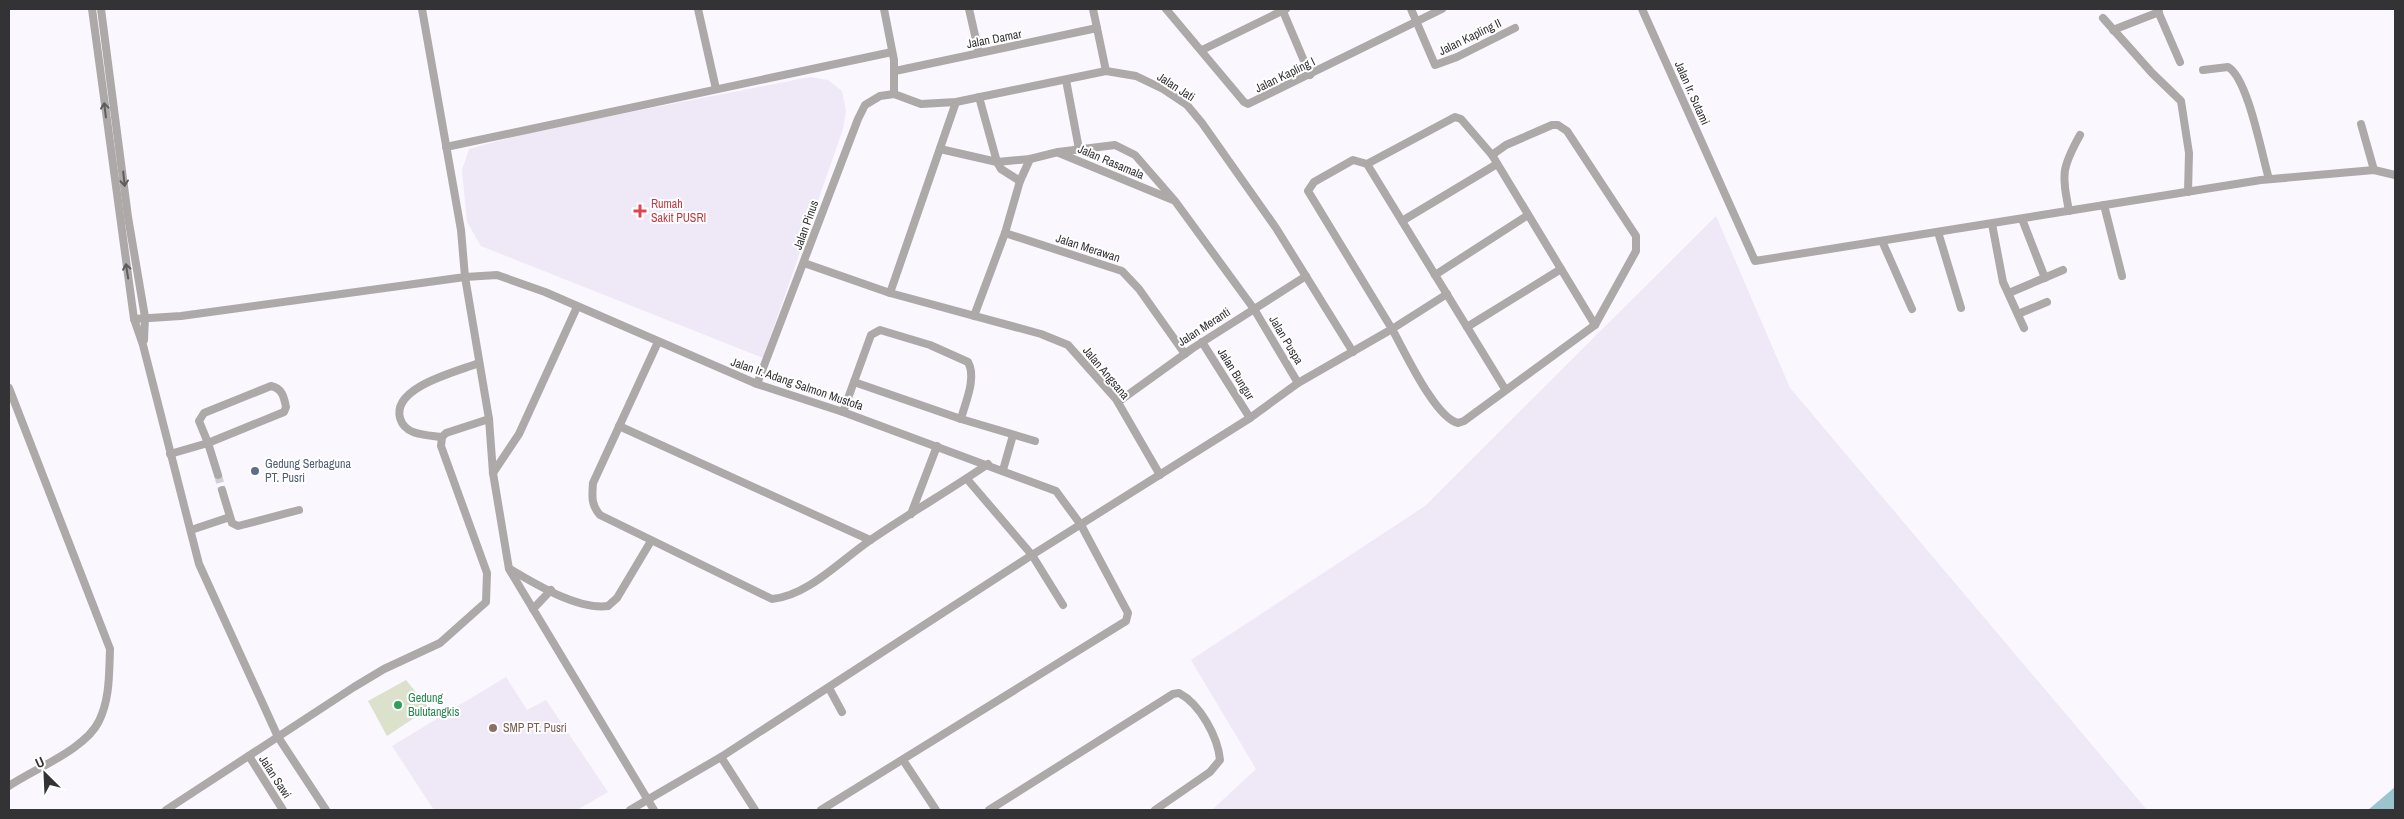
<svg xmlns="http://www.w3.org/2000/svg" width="2404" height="819" font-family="'Archivo Narrow',sans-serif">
<rect width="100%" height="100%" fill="#faf7fe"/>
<g fill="#eee8f7">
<polygon points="810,77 828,80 842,91 846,111 843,129 763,358 481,246 467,222 462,170 469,149 539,130"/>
<polygon points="1716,216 1790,388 2147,810 1212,810 1256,769 1191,660 1425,506"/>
<polygon points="506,677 527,710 546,700 608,792 577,810 434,810 392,746"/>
</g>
<polygon fill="#dbe1ca" points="406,680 429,708 387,736 368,701"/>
<polygon fill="#9bc4cc" points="2395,787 2395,810 2368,810"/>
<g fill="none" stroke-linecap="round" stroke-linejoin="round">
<polyline stroke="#d2d0d6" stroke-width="8" stroke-dasharray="8 4" stroke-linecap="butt" points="218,475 222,490"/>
<g stroke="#ada9a8" stroke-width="8">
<polyline points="92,9 134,319 143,345 199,564 278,737 326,810"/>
<polyline points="101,9 128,217 145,317 144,340"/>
<polyline points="698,9 716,89"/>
<polyline points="884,9 894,60 894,94"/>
<polyline points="969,9 979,53"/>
<polyline points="1093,9 1106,71"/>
<polyline points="1166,9 1244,102 1248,104 1442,9"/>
<polyline points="1282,9 1310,75"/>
<polyline points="1411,9 1435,65 1457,57 1515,28"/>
<polyline points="1642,9 1755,261 2261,180 2374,170 2395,175"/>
<polyline points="2157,9 2180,62"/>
<polyline points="2103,18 2152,73 2181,101 2189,153 2188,192"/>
<polyline points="2113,30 2159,12"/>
<polyline points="1202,50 1286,9"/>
<path d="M2203 70 2228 67C2248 78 2262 156 2269 179"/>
<polyline points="895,71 1097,28"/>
<polyline points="1066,80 1079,149"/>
<polyline points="979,97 997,162 1001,169 1020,181"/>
<polyline points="2361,124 2374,170"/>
<polyline points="446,147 892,52"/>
<polyline points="940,149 997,162 1030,159 1058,152 1115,145 1135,155 1175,201 1254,309 1298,383"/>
<polyline points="1059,153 1173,200"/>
<polyline points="1367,164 1455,117 1461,119 1492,155 1595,325"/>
<polyline points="2104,205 2122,276"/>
<path d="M2069 211C2062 174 2061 169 2080 135"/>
<polyline points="2022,219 2045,278"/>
<polyline points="1402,221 1497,164"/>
<polyline points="1992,224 2003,282 2024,328"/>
<polyline points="1938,232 1961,308"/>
<polyline points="1005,233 1122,271 1139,289 1185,354"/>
<polyline points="1882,241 1912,309"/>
<polyline points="804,263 890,293 956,102"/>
<polyline points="1435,275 1528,215"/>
<polyline points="890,293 1041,334 1068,345 1116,399 1160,475"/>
<polyline points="2009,293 2063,270"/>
<path d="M1447 294 1392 329C1404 350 1435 418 1458 423L1464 421 1595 325 1636 251V236L1567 131 1558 125H1552L1506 145 1492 155"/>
<polyline points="2018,314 2047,302"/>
<polyline points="974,316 1005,233 1020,181 1030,159"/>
<polyline points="134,319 181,316 465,277 461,230 422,9"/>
<polyline points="1467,327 1561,269"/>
<path d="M658 342 593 483C592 496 591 505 600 515L772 599C808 596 842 559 872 539 910 513 950 490 988 464"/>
<polyline points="1202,342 1250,418"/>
<polyline points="854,382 961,419 1035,441"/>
<polyline points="757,384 858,119 865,105 880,96 894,94 921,104 956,102 1106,71 1136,76 1163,89 1187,105 1202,123 1276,228 1353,352"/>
<path d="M271 386C282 388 284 397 286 407L284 412 208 443 199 421 204 413Z"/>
<path d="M9 388 110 649C109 673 110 699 99 721 86 749 34 769 9 786"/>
<polyline points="1118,402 1193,348 1306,276"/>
<path d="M843 412 871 335 880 330 930 345 968 362C977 378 965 403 961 419"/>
<polyline points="619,426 870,540"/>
<path d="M442 437C427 435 405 436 400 418 392 387 456 372 479 363"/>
<polyline points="170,454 208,443 218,475"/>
<polyline points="1003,470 1013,435"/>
<polyline points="493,473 519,434 577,307"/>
<polyline points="967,479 1032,555 1063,605"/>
<polyline points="222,490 232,523 238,526 299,510"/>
<polyline points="911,514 937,446"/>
<polyline points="191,530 230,517"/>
<path d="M510 569C535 584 578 610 608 606L617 598 651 541"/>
<polyline points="533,609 551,590"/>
<polyline points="829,688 842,712"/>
<polyline points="249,756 283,810"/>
<polyline points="721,757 755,810"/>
<polyline points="903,760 936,810"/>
<polyline points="166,810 354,687 384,669 440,643 486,602 487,573 441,446 442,437 446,433 489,419"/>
<polyline points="630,810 721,757 1032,555 1250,418 1298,383 1392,329 1308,191 1314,182 1353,160 1367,164 1505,389"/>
<polyline points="654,810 509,569 493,473 489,419 465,277 497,275 545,292 757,384 843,412 1056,491 1081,525 1128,613 1126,621 821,810"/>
<path d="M989 810 1173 694 1179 693C1200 704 1218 737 1220 760L1210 772 1155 810"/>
</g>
</g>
<defs><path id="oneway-shaft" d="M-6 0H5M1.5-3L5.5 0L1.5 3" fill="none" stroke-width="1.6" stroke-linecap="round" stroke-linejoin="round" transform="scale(1.25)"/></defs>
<g stroke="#5e5c5d">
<use href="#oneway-shaft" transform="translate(105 110) rotate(-97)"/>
<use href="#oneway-shaft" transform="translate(124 179) rotate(84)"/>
<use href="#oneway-shaft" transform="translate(127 271) rotate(-99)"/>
</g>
<path fill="#e0444e" stroke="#fff" stroke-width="2" d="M637.5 203.5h5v5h5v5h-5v5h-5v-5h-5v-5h5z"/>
<circle fill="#5c6f8a" stroke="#fff" stroke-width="2" cx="255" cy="471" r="5"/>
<circle fill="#2e9e5b" stroke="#fff" stroke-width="2" cx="398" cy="705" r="5"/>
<circle fill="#8d6e63" stroke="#fff" stroke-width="2" cx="493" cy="728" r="5"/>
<g text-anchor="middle" stroke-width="4" stroke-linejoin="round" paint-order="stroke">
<g font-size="12" fill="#333235" stroke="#fff">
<text transform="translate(1470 37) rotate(-26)" y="4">Jalan Kapling II</text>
<text transform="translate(994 39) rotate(-11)" y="4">Jalan Damar</text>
<text transform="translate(1285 75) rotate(-26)" y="4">Jalan Kapling I</text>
<text transform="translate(1176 87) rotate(33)" y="4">Jalan Jati</text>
<text transform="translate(1692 93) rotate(66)" y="4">Jalan Ir. Sutami</text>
<text transform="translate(1111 162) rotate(23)" y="4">Jalan Rasamala</text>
<text transform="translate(806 225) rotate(-70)" y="4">Jalan Pinus</text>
<text transform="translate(1088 248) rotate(18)" y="4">Jalan Merawan</text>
<text transform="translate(1204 327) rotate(-33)" y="4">Jalan Meranti</text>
<text transform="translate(1286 340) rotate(59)" y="4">Jalan Puspa</text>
<text transform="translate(1106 373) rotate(50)" y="4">Jalan Angsana</text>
<text transform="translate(1236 374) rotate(58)" y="4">Jalan Bungur</text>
<text transform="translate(797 384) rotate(19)" y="4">Jalan Ir. Adang Salmon Mustofa</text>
<text transform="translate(275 777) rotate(57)" y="4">Jalan Sawi</text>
</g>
<g font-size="12" fill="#be3a42" stroke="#fff" text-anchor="start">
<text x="651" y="208">Rumah<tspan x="651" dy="14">Sakit PUSRI</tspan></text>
</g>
<g font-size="12" fill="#4e5e75" stroke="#fff" text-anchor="start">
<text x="265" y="468">Gedung Serbaguna<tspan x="265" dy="14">PT. Pusri</tspan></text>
</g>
<g font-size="12" fill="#27864d" stroke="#fff" text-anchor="start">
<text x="408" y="702">Gedung<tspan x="408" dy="14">Bulutangkis</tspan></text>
</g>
<g font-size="12" fill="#785e54" stroke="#fff" text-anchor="start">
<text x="503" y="732">SMP PT. Pusri</text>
</g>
</g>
<rect width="2404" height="819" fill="none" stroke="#333235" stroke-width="20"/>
<g transform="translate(45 774) rotate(336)" stroke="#ffffff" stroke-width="4" paint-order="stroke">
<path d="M0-4L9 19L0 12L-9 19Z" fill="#333235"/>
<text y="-8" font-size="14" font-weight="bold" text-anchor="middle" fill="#333235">U</text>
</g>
</svg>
